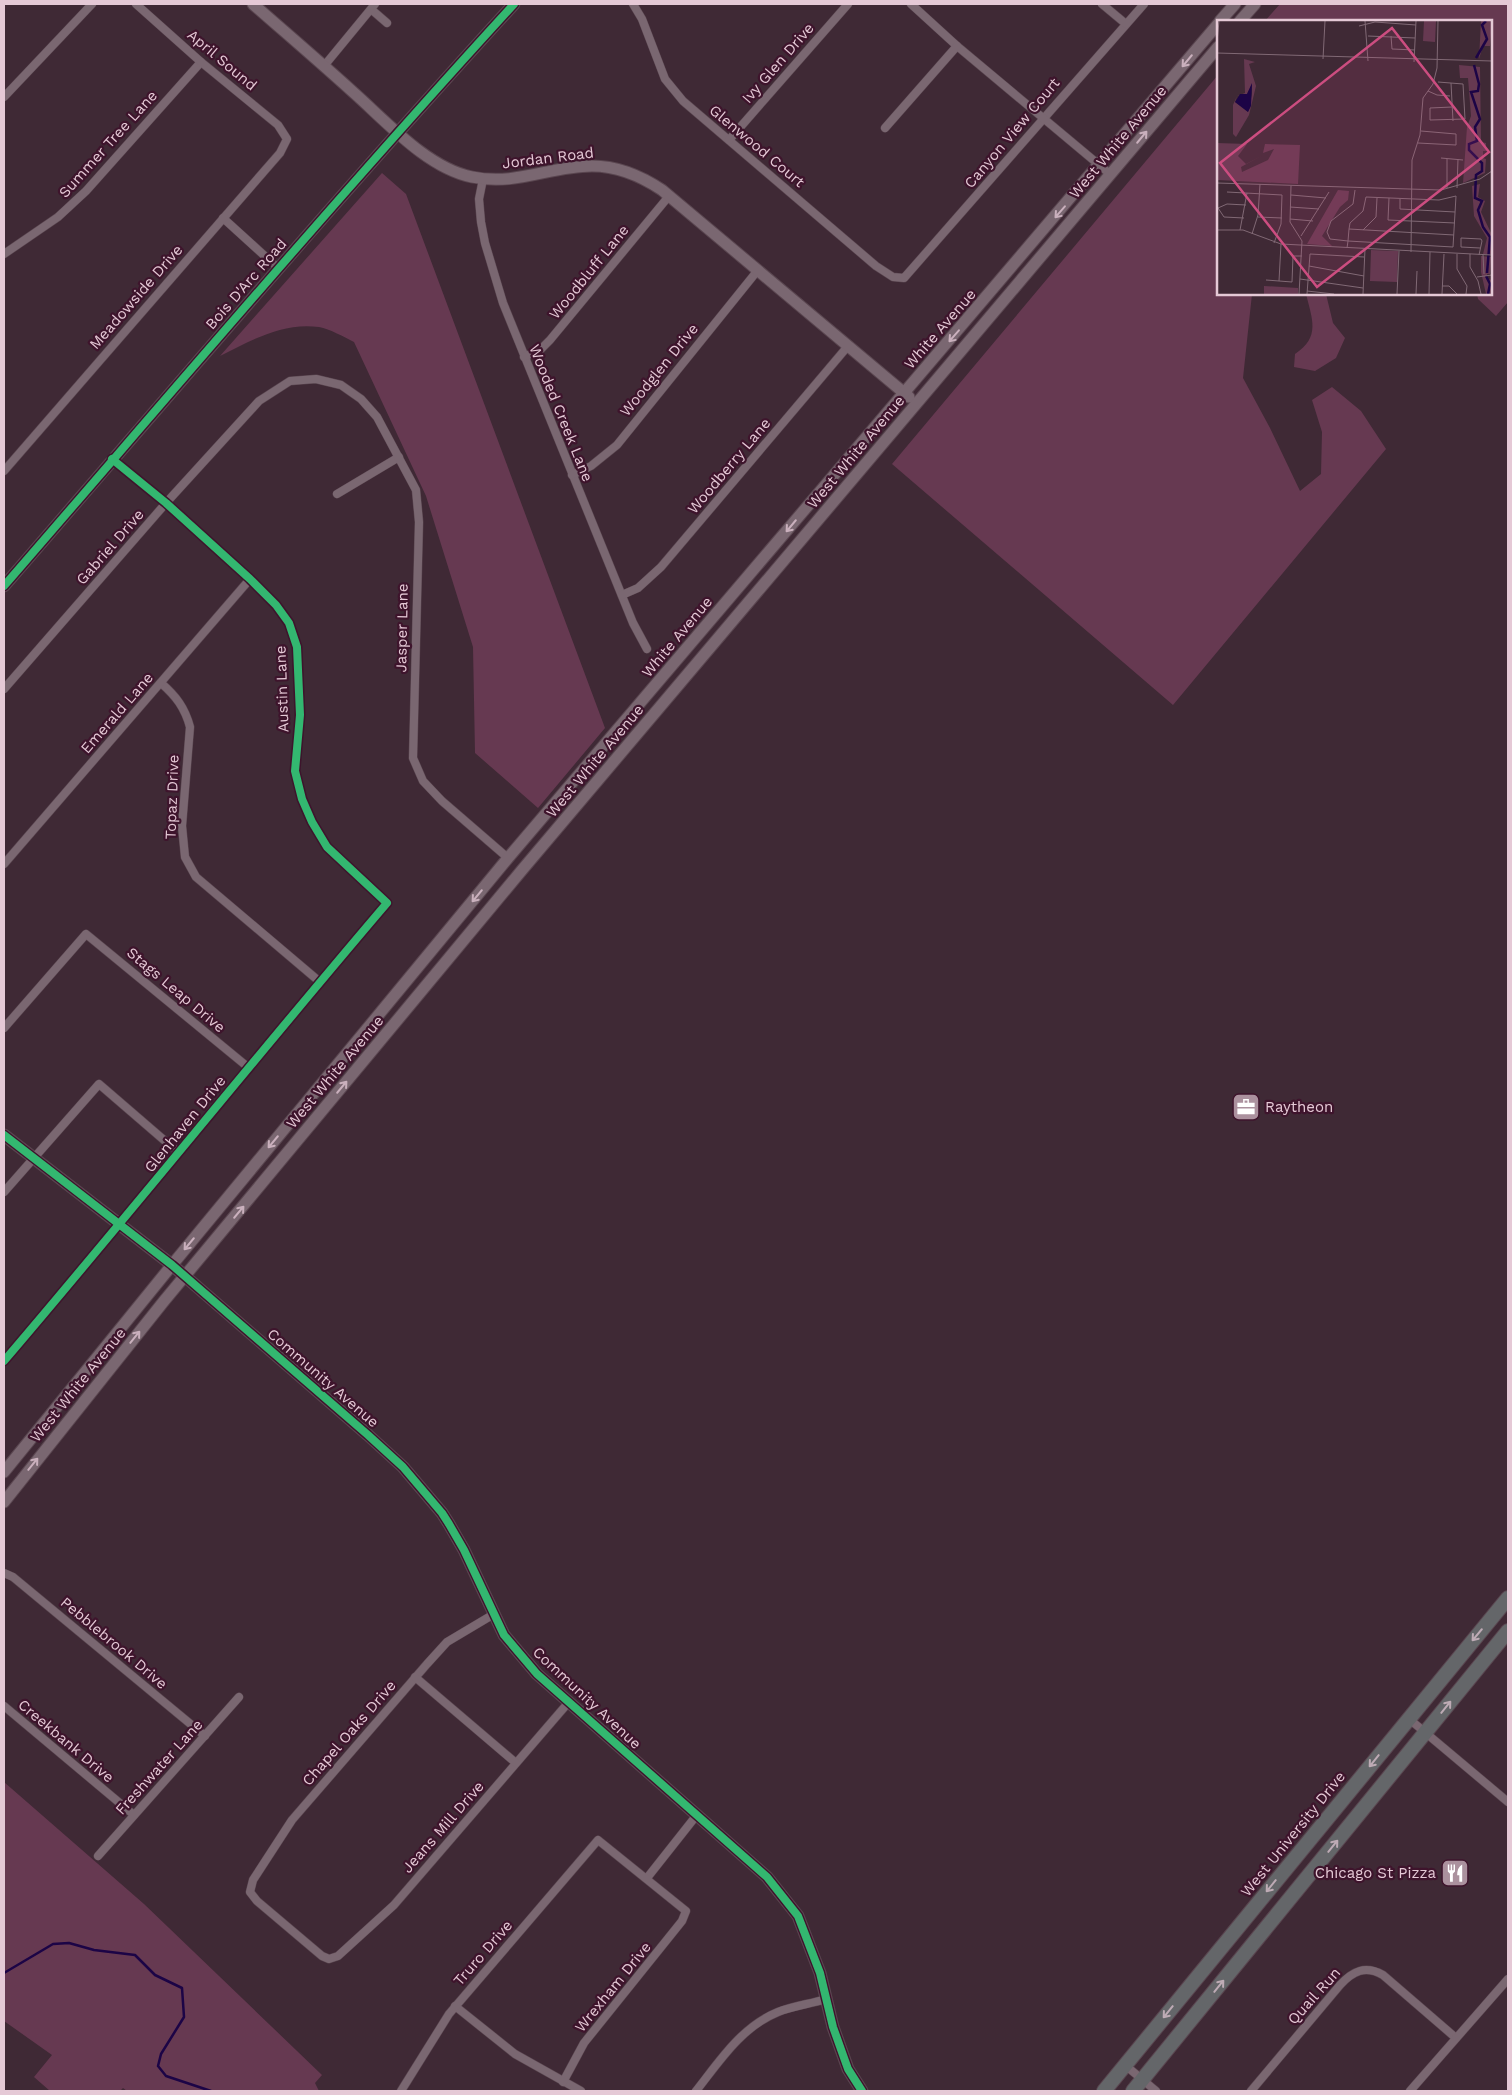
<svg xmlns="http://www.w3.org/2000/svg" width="1512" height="2095" font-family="'Work Sans',sans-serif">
<rect width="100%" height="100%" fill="#3f2935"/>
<g fill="#663951">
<polygon points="1280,4 1508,4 1508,302 1496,316 1478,299 1477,294 1491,294 1491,21 1265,21"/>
<polygon points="1218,75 1218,294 1252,294 1243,378 1270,428 1300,491 1321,474 1322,432 1312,400 1332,387 1361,411 1386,449 1173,705 892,464"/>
<path d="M382 173 406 194 605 728 538 808 475 753 473 647 426 496 354 342C344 337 330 329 319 327 283 322 252 340 220 356Z"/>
<path d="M1306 294H1326L1333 323 1345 338 1336 358 1315 371 1294 367 1295 354C1321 337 1312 319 1306 294Z"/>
<polygon points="4,1782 144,1904 322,2075 315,2083 319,2091 127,2091 123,2088 120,2091 50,2091 34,2077 52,2055 4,2021"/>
</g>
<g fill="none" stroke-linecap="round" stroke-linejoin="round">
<polyline stroke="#1c0446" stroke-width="2.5" points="4,1973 53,1944 69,1943 94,1950 135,1955 155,1975 182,1988 184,2017 161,2054 158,2066 166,2076 211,2091"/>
<g stroke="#5a4650" stroke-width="9">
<g id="street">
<polyline points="633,4 642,19 665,79 683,101 876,266 893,277 904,278 1144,4"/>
<polyline points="911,4 957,46 1110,174"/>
<polyline points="1102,4 1126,24"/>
<polyline points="372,10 387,23"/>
<polyline points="324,66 375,4"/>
<polyline points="4,97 92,4"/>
<polyline points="885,128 957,46"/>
<polyline points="729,140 848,4"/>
<polyline points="483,179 479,199 481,222 485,243 503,303 633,623 647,649"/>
<polyline points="223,218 278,268"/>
<polyline points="4,254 58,217 86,191 201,62"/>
<polyline points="524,357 541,349 550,340 669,196"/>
<polyline points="4,471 280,153 287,139 278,125 201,62 136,4"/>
<polyline points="572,475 591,466 617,445 758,270"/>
<polyline points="337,494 399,457"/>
<polyline points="622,595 638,588 661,567 848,346"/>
<path d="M161 683C176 696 185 708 190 727L182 826 185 857 196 877 320 982"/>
<polyline points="4,689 166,503 259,401 290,381 316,379 341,385 361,399 377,417 416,490 419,522 413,758 423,781 442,801 508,858"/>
<polyline points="4,864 250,579"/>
<polyline points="4,1028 86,934 249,1068"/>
<polyline points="4,1192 99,1084 179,1153"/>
<path d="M4 1361C133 1210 258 1054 387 903L327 847 312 822 302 799 295 771 300 715 297 647 289 623 276 605 250 579 166 503 112 459"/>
<polyline points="4,1573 13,1577 205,1736"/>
<polyline points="494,1614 447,1642 427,1664 292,1820 253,1880 250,1892 257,1901 322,1956 329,1959 338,1956 394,1905 568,1703"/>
<polyline points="415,1677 516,1763"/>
<polyline points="4,1706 134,1815"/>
<polyline points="1408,1718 1508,1802"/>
<polyline points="98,1856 239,1697"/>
<polyline points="647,1878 696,1816"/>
<polyline points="455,2006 515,2054 581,2091"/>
<polyline points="1125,2065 1156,2091"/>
<polyline points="401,2091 449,2014 598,1840 686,1911 682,1921 584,2043 563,2082"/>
<path d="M696 2091C719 2062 741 2027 778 2012 793 2006 810 2004 826 1999"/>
<path d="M1251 2091 1340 1985C1353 1971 1365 1965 1383 1975L1456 2038"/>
<polyline points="1410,2091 1508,1979"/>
</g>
</g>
<g stroke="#5a4650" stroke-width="13">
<g id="secondary">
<path d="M253 4C286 33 320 62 353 92 386 121 427 168 472 177 517 186 550 166 592 166 618 166 641 176 662 190L909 397"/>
<polyline points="1220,21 1235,4"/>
<polyline points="1240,21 1255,4"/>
<path d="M4 586C173 391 340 194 514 4"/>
<polyline points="4,1135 172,1265 368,1435 403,1467 442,1513 449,1524 464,1550 504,1635 537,1674 767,1877 798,1916 820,1973 833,2027 848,2069 862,2091"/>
<polyline points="4,1472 172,1265 508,858 1218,24"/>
<polyline points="4,1502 164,1301 522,870 1218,47"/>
</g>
</g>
<g stroke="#5a4650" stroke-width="16">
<g id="highway">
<polyline points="1104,2091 1508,1598"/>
<polyline points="1133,2091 1508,1631"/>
</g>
</g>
<use href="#street" stroke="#7a6771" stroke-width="8"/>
<use href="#secondary" stroke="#7a6771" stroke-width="11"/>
<use href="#highway" stroke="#646669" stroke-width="14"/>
<g stroke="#3e142c" stroke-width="11">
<g id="cycleway">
<path d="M4 586C173 391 340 194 514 4"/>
<polyline points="4,1135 172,1265 368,1435 403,1467 442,1513 449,1524 464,1550 504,1635 537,1674 767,1877 798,1916 820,1973 833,2027 848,2069 862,2091"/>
<path d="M4 1361C133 1210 258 1054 387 903L327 847 312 822 302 799 295 771 300 715 297 647 289 623 276 605 250 579 166 503 112 459"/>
</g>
</g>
<use href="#cycleway" stroke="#33b770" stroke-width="8"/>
</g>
<defs><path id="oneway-shaft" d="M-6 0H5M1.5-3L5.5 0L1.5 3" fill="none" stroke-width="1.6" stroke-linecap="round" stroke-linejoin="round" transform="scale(1.25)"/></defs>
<g stroke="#cab0bd">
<use href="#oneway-shaft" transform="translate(1187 61) rotate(130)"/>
<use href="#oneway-shaft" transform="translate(1142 137) rotate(-50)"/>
<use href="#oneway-shaft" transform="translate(1060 212) rotate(131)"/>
<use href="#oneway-shaft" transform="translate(954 336) rotate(131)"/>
<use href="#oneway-shaft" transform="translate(791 526) rotate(130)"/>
<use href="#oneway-shaft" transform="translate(477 896) rotate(130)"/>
<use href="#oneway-shaft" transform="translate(342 1087) rotate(-50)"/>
<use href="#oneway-shaft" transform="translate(273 1142) rotate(130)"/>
<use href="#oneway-shaft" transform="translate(239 1212) rotate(-50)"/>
<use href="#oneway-shaft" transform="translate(189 1244) rotate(130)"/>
<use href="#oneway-shaft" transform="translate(135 1337) rotate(-51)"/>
<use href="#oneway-shaft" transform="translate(33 1464) rotate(-51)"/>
</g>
<g stroke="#beabb5">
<use href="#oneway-shaft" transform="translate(1477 1635) rotate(130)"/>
<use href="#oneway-shaft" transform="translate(1446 1707) rotate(-51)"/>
<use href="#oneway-shaft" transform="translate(1374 1761) rotate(129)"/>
<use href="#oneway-shaft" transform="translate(1333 1846) rotate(-51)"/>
<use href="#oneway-shaft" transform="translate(1271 1886) rotate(129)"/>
<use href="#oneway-shaft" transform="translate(1219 1986) rotate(-51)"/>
<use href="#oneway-shaft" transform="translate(1168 2012) rotate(129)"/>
</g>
<defs>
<g id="office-square" transform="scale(1.4375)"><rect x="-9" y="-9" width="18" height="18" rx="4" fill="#ab919e" stroke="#3e142c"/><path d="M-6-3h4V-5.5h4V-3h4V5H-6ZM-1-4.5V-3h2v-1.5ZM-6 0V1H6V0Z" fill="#fff"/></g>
<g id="restaurant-square" transform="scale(1.4375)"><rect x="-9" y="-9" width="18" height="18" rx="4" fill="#ab919e" stroke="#3e142c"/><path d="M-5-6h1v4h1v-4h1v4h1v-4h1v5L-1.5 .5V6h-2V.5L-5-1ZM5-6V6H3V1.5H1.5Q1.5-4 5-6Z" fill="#fff"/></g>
</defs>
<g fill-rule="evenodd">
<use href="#office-square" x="1246" y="1107"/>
<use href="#restaurant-square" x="1455" y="1873"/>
</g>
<g text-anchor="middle" stroke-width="4.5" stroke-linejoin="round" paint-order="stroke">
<g font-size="15" fill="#e5c9d6" stroke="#3e142c">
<text transform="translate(222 60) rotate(40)" y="5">April Sound</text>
<text transform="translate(778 63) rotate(-49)" y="5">Ivy Glen Drive</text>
<text transform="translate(1012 133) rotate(-50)" y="5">Canyon View Court</text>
<text transform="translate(1118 142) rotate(-50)" y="5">West White Avenue</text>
<text transform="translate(108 144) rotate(-48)" y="5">Summer Tree Lane</text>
<text transform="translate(757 146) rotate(40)" y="5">Glenwood Court</text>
<text transform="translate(548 158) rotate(-7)" y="5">Jordan Road</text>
<text transform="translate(589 272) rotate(-51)" y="5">Woodbluff Lane</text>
<text transform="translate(246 284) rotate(-49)" y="5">Bois D'Arc Road</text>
<text transform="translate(136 297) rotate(-49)" y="5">Meadowside Drive</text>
<text transform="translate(940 329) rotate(-49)" y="5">White Avenue</text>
<text transform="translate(659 370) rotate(-51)" y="5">Woodglen Drive</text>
<text transform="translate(561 413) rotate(68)" y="5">Wooded Creek Lane</text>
<text transform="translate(856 452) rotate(-50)" y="5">West White Avenue</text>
<text transform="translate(729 466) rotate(-50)" y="5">Woodberry Lane</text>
<text transform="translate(110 547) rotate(-49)" y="5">Gabriel Drive</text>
<text transform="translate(402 628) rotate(-89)" y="5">Jasper Lane</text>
<text transform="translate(677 637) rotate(-50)" y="5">White Avenue</text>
<text transform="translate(282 689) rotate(-92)" y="5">Austin Lane</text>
<text transform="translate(117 713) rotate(-49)" y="5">Emerald Lane</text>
<text transform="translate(595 761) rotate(-50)" y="5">West White Avenue</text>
<text transform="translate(172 797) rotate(-88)" y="5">Topaz Drive</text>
<text transform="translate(176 990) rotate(40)" y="5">Stags Leap Drive</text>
<text transform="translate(335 1072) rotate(-50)" y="5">West White Avenue</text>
<text transform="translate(185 1124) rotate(-51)" y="5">Glenhaven Drive</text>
<text transform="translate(323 1378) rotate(41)" y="5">Community Avenue</text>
<text transform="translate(78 1385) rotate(-51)" y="5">West White Avenue</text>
<text transform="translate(114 1643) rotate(40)" y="5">Pebblebrook Drive</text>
<text transform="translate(587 1698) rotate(43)" y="5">Community Avenue</text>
<text transform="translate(349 1733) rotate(-49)" y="5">Chapel Oaks Drive</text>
<text transform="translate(66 1741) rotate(40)" y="5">Creekbank Drive</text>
<text transform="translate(159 1767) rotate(-48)" y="5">Freshwater Lane</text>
<text transform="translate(443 1827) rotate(-49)" y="5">Jeans Mill Drive</text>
<text transform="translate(1293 1834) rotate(-51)" y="5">West University Drive</text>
<text transform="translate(483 1953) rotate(-49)" y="5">Truro Drive</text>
<text transform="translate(613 1987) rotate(-51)" y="5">Wrexham Drive</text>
<text transform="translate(1314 1996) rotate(-48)" y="5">Quail Run</text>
</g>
<g font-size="15" fill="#e5c9d6" stroke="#3e142c" text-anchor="start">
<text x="1265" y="1112">Raytheon</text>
<text x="1436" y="1878" text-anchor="end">Chicago St Pizza</text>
</g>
</g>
<g transform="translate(1217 20)">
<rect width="275" height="275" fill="#3f2935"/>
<path d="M207 1H219L218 22 206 21ZM264 1H275L273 26H266L262 39ZM27 39 38 42 32 44 39 66 32 95 19 117 16 114V85L20 76 28 73ZM35 64V74L31 92 18 82 20 76 30 74ZM242 45 263 47 264 122 269 123V131H266V138L269 139 268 153 246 163 250 107 254 96 251 58H243ZM0 123 30 124 21 136 29 144 46 135 24 147 25 152 51 140 57 129 46 133 48 124 83 125 81 164 0 160ZM263 164 261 177 268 181 264 192 275 215 274 234H266L270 218 257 196 255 166ZM121 170 132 171 131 180 123 187 105 216 115 226 90 224ZM154 230 181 231 180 262 153 261ZM264 236 274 237 273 254H270V259L275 260V274H269L264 252ZM47 266 81 268V274H47Z" fill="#663951" fill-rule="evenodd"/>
<path d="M35 63 34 86 31 92 18 82 23 74H30Z" fill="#1c0446"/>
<path fill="none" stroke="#1c0446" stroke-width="2.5" d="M259 38 270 19 265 5 269 1M257 45 262 64 261 71 254 72 263 99 258 107 260 121 252 124V130L265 143V151L259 155 258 178 265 181 261 190 266 207 273 217 270 253M269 256 273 264 271 274"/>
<path fill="none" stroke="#816975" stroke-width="1" d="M148 1 151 41M142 6 158 2 199 5M151 16 198 18M174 16 175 29 198 30M0 22 2 1M0 33 275 41M106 39 108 1M197 42 199 1M221 62 246 64 248 99 213 100V88L235 87M234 63 236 101M211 71 220 75 233 76M201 123 239 125V114L204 111M224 138 246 140M230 139V168M0 163 224 170 263 159 275 151M74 166 73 202 85 221 82 274M240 168 241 139M10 172 65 175 64 204 57 223M74 175 109 178M172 178 171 200 238 203M183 179V189L238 192M73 187 102 189M41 197 65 198M27 198 7 197 1 188 10 184 29 185M73 199 96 201M132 209 237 215M0 210H26L64 224 275 235M23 210 30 173M146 210 159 197 160 178M35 214 41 195 43 164M84 216 112 172M130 228 131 221 132 209 133 203 146 191 149 177 222 180 239 176 236 227 131 221 113 219 110 212 114 201 136 184 138 170M194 232 195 140 203 115 206 78 216 64 220 48 221 1M240 234V249L250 266 249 274M253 234V247L261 261 264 274M262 235 265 221 264 219 244 218V227L263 228M266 235 267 254M92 246 147 256M260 257 275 255M83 259 146 268M49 260 75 262 76 236H85M62 261 64 224M225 266H232L240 274M90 271 117 274M90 274 93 234 147 237M146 274 148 229M180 274 182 231M199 274 200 251M212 274 213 232M225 274 227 234"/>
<path fill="#cc4d80" fill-opacity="0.15" stroke="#cc4d80" stroke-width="2.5" d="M175 8 272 132 100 267 3 143Z"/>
<rect width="275" height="275" fill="none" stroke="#e5c9d6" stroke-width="2.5"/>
</g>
<rect width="1512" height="2095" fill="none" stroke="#e5c9d6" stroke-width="10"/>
</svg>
